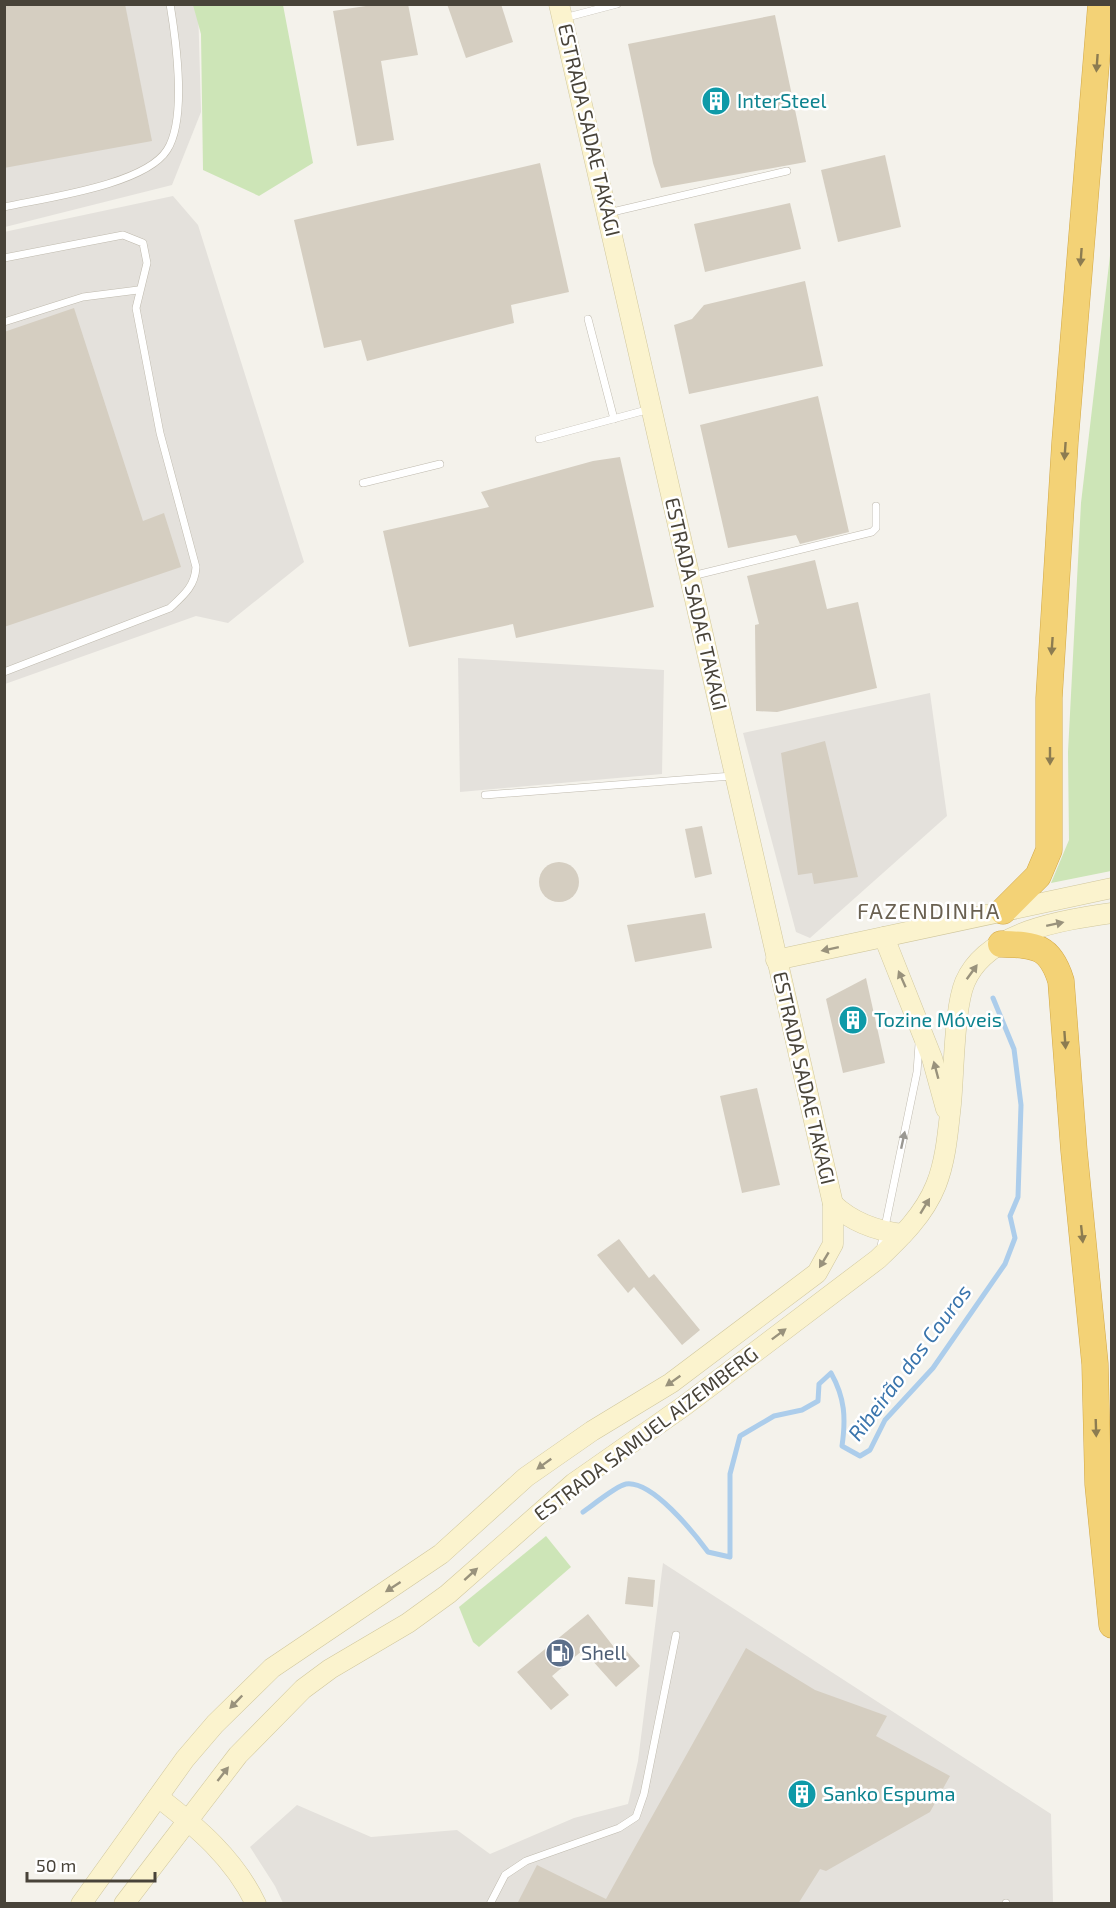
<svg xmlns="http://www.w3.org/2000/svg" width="1116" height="1908" font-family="'Exo 2',sans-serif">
<rect width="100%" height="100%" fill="#f4f2eb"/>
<g fill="#e4e1dc">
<polygon points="4,5 198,5 201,112 172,185 5,227"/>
<polygon points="173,196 198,225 304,562 228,623 196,616 5,684 4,232"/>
<polygon points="458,658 664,670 662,774 460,792"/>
<polygon points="930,693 947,816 810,938 796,932 743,733"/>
<polygon points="663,1563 1051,1814 1053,1903 283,1903 275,1886 250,1847 297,1805 371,1837 457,1830 490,1854 574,1818 628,1804 638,1761"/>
</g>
<g fill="#cde5b7">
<polygon points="193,5 283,5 313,163 259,196 203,170 201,34"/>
<polygon points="1111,247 1111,871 1051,883 1069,840 1068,752 1081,503"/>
<polygon points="546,1536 571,1567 479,1647 473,1642 459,1607"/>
</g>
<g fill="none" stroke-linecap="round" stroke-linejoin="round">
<path stroke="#accdeb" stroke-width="5" d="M583 1512C593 1505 616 1486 626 1484 652 1480 694 1533 708 1552L730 1557V1474L740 1436 774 1416 802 1410 818 1401 819 1384 831 1373C845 1398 846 1418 842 1446L860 1456 870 1450 885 1420 933 1368 1005 1264 1015 1238 1010 1216 1018 1197 1021 1105 1014 1049 993 998"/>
</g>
<g fill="#d5cec1">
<polygon points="4,4 125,4 152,141 4,168"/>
<polygon points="379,4 408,4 418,55 381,61 394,140 357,146 333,11"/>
<polygon points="447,4 501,4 513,42 466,58"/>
<polygon points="775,15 806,162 661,188 653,163 628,44"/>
<polygon points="885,155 901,227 838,242 821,170"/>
<polygon points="540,163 569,292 511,305 514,323 367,361 361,340 324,348 294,220"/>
<polygon points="790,203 801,249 705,272 694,224"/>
<polygon points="805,281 823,366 689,394 674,325 692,319 704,305"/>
<polygon points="74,308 143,521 164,513 181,567 4,627 4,332"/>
<polygon points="818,396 849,532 800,544 796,535 728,548 700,425"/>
<polygon points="620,457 654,607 516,638 513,624 409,647 383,531 489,507 481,492 593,461"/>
<polygon points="815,560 827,609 858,602 877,688 777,712 756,711 755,625 759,624 747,576"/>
<polygon points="825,741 858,877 814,884 812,873 798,875 781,753"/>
<polygon points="702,826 712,874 695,878 685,829"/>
<circle cx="559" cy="882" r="20"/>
<polygon points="705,913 712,948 635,962 627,925"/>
<polygon points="866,978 885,1063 843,1073 826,999"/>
<polygon points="757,1088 780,1185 742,1193 720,1096"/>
<polygon points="619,1239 649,1278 654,1274 700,1330 682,1345 634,1287 628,1293 597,1255"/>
<polygon points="628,1577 655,1580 653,1607 625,1604"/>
<polygon points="588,1614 617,1651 622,1646 640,1666 616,1687 583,1650 552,1676 569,1695 551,1710 517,1672"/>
<polygon points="746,1648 815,1690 887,1716 876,1736 950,1776 930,1812 826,1871 820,1869 798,1904 517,1904 537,1865 606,1899"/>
</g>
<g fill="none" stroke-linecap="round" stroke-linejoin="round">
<g stroke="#bfbaae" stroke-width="8">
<g id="lane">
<polyline points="564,18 617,4"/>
<path d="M4 207C45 198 145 185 167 150 187 119 176 40 170 4"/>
<polyline points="608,213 787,171"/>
<path d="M4 258 123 235 143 243 147 263 136 308 160 433 196 567C195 586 184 595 170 608L4 672"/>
<polyline points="588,319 614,419"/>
<polyline points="4,322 83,297 138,290"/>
<polyline points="539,439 650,409"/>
<polyline points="363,483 440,464"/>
<polyline points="692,576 872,532 876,528 876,506"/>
<polyline points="485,795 732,776"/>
<polyline points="880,1251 917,1072 919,1044"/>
<polyline points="1006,1903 1006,1904"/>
<polyline points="490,1904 505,1875 526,1861 619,1828 636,1817 644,1794 676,1635"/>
</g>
</g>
<g stroke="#d0c79d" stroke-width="21">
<g id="secondary">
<polyline points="884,937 932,1058 946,1109"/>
<polyline points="776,960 1112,888"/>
<path d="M833 1204C853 1223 877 1231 903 1234"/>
<path d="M158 1797C197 1827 234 1858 256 1904"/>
<polyline points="81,1904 185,1759 215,1724 272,1668 441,1554 526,1477 592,1431 671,1383 817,1273 833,1244 833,1204 559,4"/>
<path d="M124 1904 238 1755 303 1689 330 1669 408 1623 448 1594 574 1483 684 1406 878 1259C901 1237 924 1215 936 1185 946 1160 948 1131 951 1104 954 1073 954 1008 965 982 987 931 1063 920 1112 913"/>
</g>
</g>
<g stroke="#d2a846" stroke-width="27">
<g id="highway">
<polyline points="1003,911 1038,876 1049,850 1049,698 1065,442 1101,4"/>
<path d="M1001 944C1035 945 1050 945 1061 981L1074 1151 1095 1364 1098 1484 1112 1625"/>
</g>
</g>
<use href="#lane" stroke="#fff" stroke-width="7"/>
<use href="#secondary" stroke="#fbf3ce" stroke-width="20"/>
<use href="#highway" stroke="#f3d276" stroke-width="26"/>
</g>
<defs><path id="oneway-solid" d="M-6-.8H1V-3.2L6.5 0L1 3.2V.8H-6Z" transform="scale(1.5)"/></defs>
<g fill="#8c7c51">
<use href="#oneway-solid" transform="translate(1097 63) rotate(94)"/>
<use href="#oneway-solid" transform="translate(1081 257) rotate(94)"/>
<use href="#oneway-solid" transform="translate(1065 451) rotate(94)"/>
<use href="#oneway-solid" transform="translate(1052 646) rotate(94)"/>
<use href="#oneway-solid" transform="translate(1050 756) rotate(90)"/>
<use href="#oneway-solid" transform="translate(1065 1040) rotate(86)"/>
<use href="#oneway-solid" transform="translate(1082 1234) rotate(84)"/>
<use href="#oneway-solid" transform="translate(1096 1428) rotate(88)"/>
</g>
<g fill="#99927c">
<use href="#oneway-solid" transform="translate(1055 924) rotate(-12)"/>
<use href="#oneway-solid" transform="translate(830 949) rotate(168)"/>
<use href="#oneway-solid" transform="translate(972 972) rotate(-54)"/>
<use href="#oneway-solid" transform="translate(902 979) rotate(-114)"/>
<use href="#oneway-solid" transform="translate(936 1070) rotate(-105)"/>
<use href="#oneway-solid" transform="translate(925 1206) rotate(-59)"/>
<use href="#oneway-solid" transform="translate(824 1260) rotate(121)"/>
<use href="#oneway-solid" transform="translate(779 1334) rotate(-37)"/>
<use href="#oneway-solid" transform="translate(673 1381) rotate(145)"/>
<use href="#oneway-solid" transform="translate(544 1464) rotate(144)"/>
<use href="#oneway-solid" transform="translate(471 1574) rotate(-42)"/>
<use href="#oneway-solid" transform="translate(393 1587) rotate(147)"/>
<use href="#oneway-solid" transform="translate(236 1702) rotate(134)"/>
<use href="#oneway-solid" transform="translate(223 1774) rotate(-52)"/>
</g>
<use fill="#9a9892" href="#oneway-solid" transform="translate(903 1140) rotate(-78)"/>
<defs>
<g id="building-disc" transform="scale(1.5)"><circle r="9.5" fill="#0f9aa8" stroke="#fff"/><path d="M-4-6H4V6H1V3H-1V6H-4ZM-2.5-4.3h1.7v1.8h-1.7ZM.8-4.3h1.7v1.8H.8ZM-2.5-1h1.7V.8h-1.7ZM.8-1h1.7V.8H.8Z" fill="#fff"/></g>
<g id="fuel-disc" transform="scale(1.5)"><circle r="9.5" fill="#5c6f8a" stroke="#fff"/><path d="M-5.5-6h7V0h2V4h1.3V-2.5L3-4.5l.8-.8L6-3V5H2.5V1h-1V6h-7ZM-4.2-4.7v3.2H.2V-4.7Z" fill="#fff"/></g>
</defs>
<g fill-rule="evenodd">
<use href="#building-disc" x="716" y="101"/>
<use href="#building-disc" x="853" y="1020"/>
<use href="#fuel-disc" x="560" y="1653"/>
<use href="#building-disc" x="802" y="1794"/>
</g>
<g text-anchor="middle" stroke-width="5" stroke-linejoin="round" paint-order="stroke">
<g font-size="20" fill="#0d838f" stroke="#fff" text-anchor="start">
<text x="737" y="108">InterSteel</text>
<text x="874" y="1027">Tozine Móveis</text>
<text x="823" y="1801">Sanko Espuma</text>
</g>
<g font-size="20" fill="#484339" stroke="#fff">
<text transform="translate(589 130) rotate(77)" y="7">ESTRADA SADAE TAKAGI</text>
<text transform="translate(696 604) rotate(77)" y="7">ESTRADA SADAE TAKAGI</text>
<text transform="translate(804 1078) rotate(77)" y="7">ESTRADA SADAE TAKAGI</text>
<text transform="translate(646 1434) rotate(-37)" y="7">ESTRADA SAMUEL AIZEMBERG</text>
</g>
<g font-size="20" fill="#4e5e75" stroke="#fff" text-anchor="start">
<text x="581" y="1660">Shell</text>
</g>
<g font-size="21" font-style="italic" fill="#3974ac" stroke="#fff">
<text transform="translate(910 1363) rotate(-53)" y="7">Ribeirão dos Couros</text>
</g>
<g font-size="22" letter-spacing="1.5" fill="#6a6151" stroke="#fff">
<text x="929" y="919">FAZENDINHA</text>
</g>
</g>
<rect width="1116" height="1908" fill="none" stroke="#484339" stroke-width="12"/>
<path d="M27 1872v9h128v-9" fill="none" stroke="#484339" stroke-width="3"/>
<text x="36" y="1872" font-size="18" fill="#484339" stroke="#ffffff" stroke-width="4.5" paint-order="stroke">50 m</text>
</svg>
